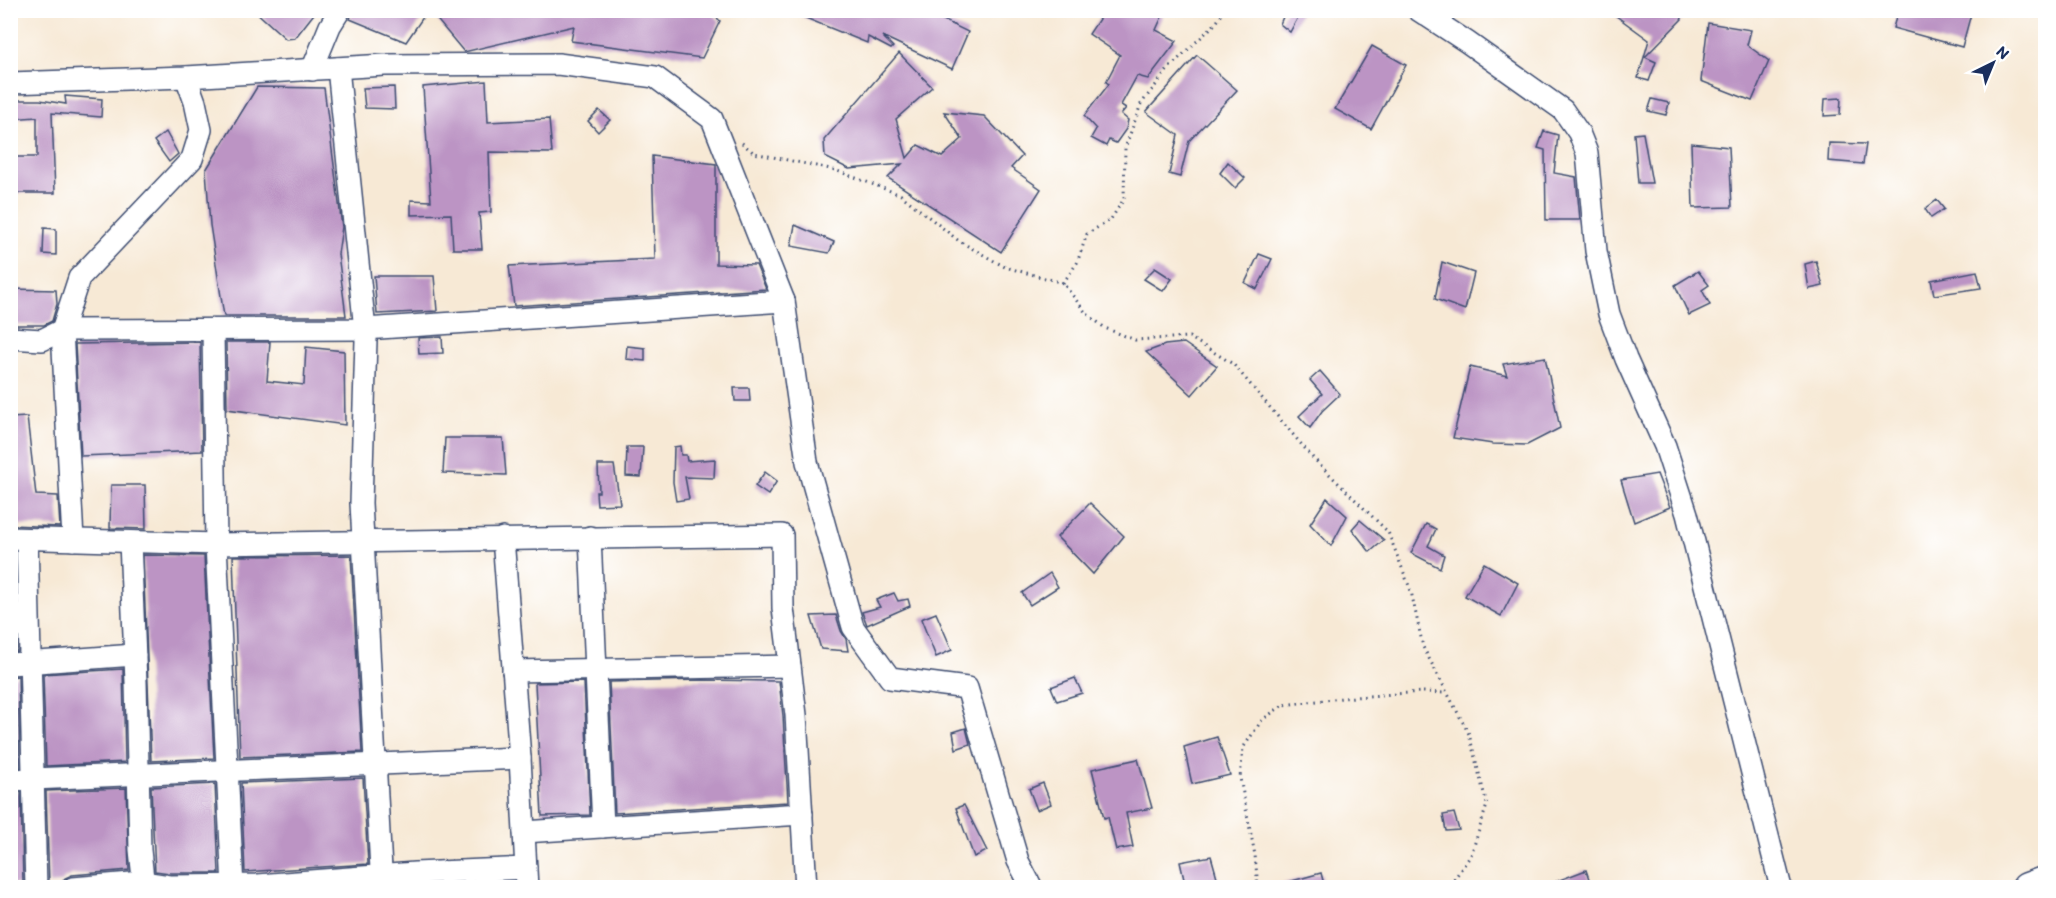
<svg xmlns="http://www.w3.org/2000/svg" width="2056" height="898" font-family="Itim,sans-serif">
<rect width="100%" height="100%" fill="#fff"/>
<filter id="ink" filterUnits="userSpaceOnUse"><feTurbulence type="fractalNoise" baseFrequency=".0167" numOctaves="2"/><feDisplacementMap in="SourceGraphic" scale="12" xChannelSelector="R" yChannelSelector="G"/><feConvolveMatrix kernelMatrix="1 2 1 2 8 2 1 2 1" color-interpolation-filters="sRGB"/></filter>
<filter id="wash" filterUnits="userSpaceOnUse"><feTurbulence type="fractalNoise" baseFrequency=".008" numOctaves="4" result="noise"/><feDisplacementMap in="SourceGraphic" scale="24" xChannelSelector="R" yChannelSelector="G"/><feGaussianBlur stdDeviation="1.35" result="paint"/><feColorMatrix in="noise" values="0 0 0 0 0 0 0 0 0 0 0 0 0 0 0 0 0 1.4 0 .05"/><feComposite in="paint" operator="in"/></filter>
<g filter="url(#wash)">
<rect width="100%" height="100%" fill="#f7e9d5"/>
<g id="blocks">
<g fill="#bc94c4">
<polygon points="254,10 317,10 295,38 286,39"/>
<polygon points="353,10 428,10 406,42 350,19"/>
<polygon points="429,10 709,10 720,21 702,58 571,41 574,26 464,52"/>
<polygon points="786,10 940,10 937,17 968,32 952,69 882,36 893,47 891,49 868,37 867,43"/>
<polygon points="1105,10 1165,10 1156,30 1177,41 1148,79 1137,76 1121,105 1126,108 1121,114 1128,120 1126,129 1116,143 1109,140 1106,146 1091,138 1096,129 1084,116 1109,84 1106,82 1120,55 1089,34"/>
<polygon points="1286,10 1302,10 1290,32 1280,24"/>
<polygon points="1608,10 1680,10 1682,19 1645,57 1656,62 1649,81 1638,78 1649,40"/>
<polygon points="1898,10 1972,10 1962,47 1893,28"/>
<polygon points="1708,23 1751,30 1747,45 1769,61 1752,101 1701,81"/>
<polygon points="1372,46 1406,65 1371,129 1335,109"/>
<polygon points="899,53 932,87 896,119 907,158 918,145 942,157 962,139 944,112 984,116 1022,156 1011,168 1041,189 1001,252 888,178 902,164 849,169 825,157 824,140"/>
<polygon points="1197,55 1237,90 1189,141 1180,177 1169,174 1178,135 1146,112"/>
<polygon points="486,81 488,122 549,119 552,153 489,152 491,212 479,213 482,249 453,249 451,214 411,215 411,200 431,201 423,87"/>
<polygon points="257,87 324,88 342,227 338,254 346,316 224,316 210,225 206,170"/>
<polygon points="394,87 395,109 365,108 363,88"/>
<polygon points="65,96 102,99 101,117 52,113 55,193 10,193 10,157 37,157 37,117 10,119 10,100 40,100 66,104"/>
<polygon points="1841,98 1840,115 1824,116 1825,99"/>
<polygon points="1652,99 1669,103 1666,115 1648,111"/>
<polygon points="599,110 610,120 598,132 588,121"/>
<polygon points="1544,131 1558,135 1554,173 1576,177 1580,220 1546,220 1545,150 1538,148"/>
<polygon points="166,132 178,154 169,162 154,141"/>
<polygon points="1643,133 1652,183 1638,183 1634,134"/>
<polygon points="1691,143 1729,147 1732,207 1693,208"/>
<polygon points="1829,143 1866,144 1863,164 1828,161"/>
<polygon points="652,156 716,164 716,264 756,265 766,289 514,306 509,266 655,259"/>
<polygon points="1228,162 1245,178 1235,188 1220,173"/>
<polygon points="1937,200 1944,209 1931,218 1925,209"/>
<polygon points="795,225 834,242 829,253 791,246"/>
<polygon points="44,228 56,229 56,255 43,254"/>
<polygon points="1259,254 1272,259 1257,289 1245,283"/>
<polygon points="1816,261 1823,286 1809,289 1805,264"/>
<polygon points="1442,262 1474,273 1465,310 1435,299"/>
<polygon points="1155,268 1172,279 1163,291 1144,279"/>
<polygon points="1698,271 1709,285 1702,290 1710,305 1689,315 1675,285"/>
<polygon points="1977,271 1981,288 1934,295 1931,280"/>
<polygon points="374,276 434,276 437,311 377,314"/>
<polygon points="10,289 56,290 57,304 52,321 44,325 10,325"/>
<polygon points="442,337 443,353 419,354 418,338"/>
<polygon points="200,342 202,451 81,456 75,344"/>
<polygon points="226,342 270,342 267,381 304,385 306,347 344,351 345,425 227,409"/>
<polygon points="1184,343 1217,366 1192,395 1146,352 1165,345"/>
<polygon points="627,346 645,348 645,361 626,359"/>
<polygon points="1545,357 1560,428 1527,445 1493,444 1453,438 1470,367 1507,376 1503,364"/>
<polygon points="1320,371 1340,394 1322,411 1310,428 1299,416 1322,394 1310,380"/>
<polygon points="734,388 749,388 750,401 735,401"/>
<polygon points="27,417 36,495 58,496 60,527 10,525 10,418"/>
<polygon points="445,438 503,438 506,475 443,473"/>
<polygon points="680,446 681,455 686,455 687,461 715,459 714,478 685,477 689,499 676,501 673,482 674,447"/>
<polygon points="627,447 643,447 641,477 626,476"/>
<polygon points="598,465 614,465 620,504 597,505 596,492 599,492"/>
<polygon points="765,472 777,481 768,495 755,486"/>
<polygon points="1657,474 1670,507 1634,522 1621,480"/>
<polygon points="111,485 145,485 146,529 110,528"/>
<polygon points="1327,498 1347,516 1331,546 1310,524"/>
<polygon points="1090,503 1124,536 1093,574 1057,537"/>
<polygon points="1360,520 1384,540 1370,552 1352,529"/>
<polygon points="1426,524 1436,529 1428,546 1444,555 1440,568 1411,553"/>
<polygon points="143,555 204,556 214,758 151,761"/>
<polygon points="351,555 362,752 240,757 233,556"/>
<polygon points="1484,563 1518,583 1501,616 1465,596"/>
<polygon points="1050,573 1058,587 1030,605 1022,593"/>
<polygon points="894,593 898,601 908,599 910,606 867,625 862,612 880,607 876,600"/>
<polygon points="936,613 952,650 936,657 921,619"/>
<polygon points="836,615 841,631 846,639 848,651 821,649 811,616"/>
<polygon points="16,617 17,651 10,651 10,618"/>
<polygon points="123,669 125,762 46,766 43,674"/>
<polygon points="18,676 20,767 10,767 10,677"/>
<polygon points="1075,678 1082,693 1057,701 1051,687"/>
<polygon points="703,680 779,681 783,716 788,802 615,813 609,682"/>
<polygon points="584,682 590,815 542,816 535,683"/>
<polygon points="966,728 970,744 956,749 953,732"/>
<polygon points="1217,737 1230,775 1192,784 1184,747"/>
<polygon points="1138,759 1152,808 1126,813 1133,847 1116,850 1108,817 1104,818 1092,769"/>
<polygon points="363,778 368,864 245,872 241,783"/>
<polygon points="1043,783 1051,804 1037,810 1029,789"/>
<polygon points="215,784 219,873 170,873 155,871 151,787"/>
<polygon points="126,788 129,870 72,875 65,878 61,883 49,884 46,791"/>
<polygon points="21,792 23,884 10,885 10,793"/>
<polygon points="964,805 987,851 974,857 956,808"/>
<polygon points="1454,813 1459,830 1446,831 1443,815"/>
<polygon points="1211,856 1220,888 1186,888 1180,862"/>
<polygon points="1586,870 1592,888 1544,888 1544,886"/>
<polygon points="1321,873 1325,888 1282,888 1281,884"/>
</g>
</g>
</g>
<g filter="url(#ink)">
<use href="#blocks" fill-opacity="0" stroke="#3c4b70" stroke-width="1.5"/>
<g fill="none" stroke-linecap="round" stroke-linejoin="round">
<g stroke="#3c4b70" stroke-width="24">
<g id="minor">
<polyline points="1418,10 1467,42 1563,110 1579,133 1587,153 1596,251 1609,314 1626,359 1665,446 1687,514 1781,888"/>
<polyline points="338,68 366,340 361,503 382,888"/>
<polyline points="312,70 330,26 340,10"/>
<polyline points="10,83 186,77 385,65 558,64 655,77 712,119 784,301 807,462 853,627 890,678 967,688 1018,861 1032,888"/>
<polyline points="213,330 216,544 782,535 783,608 796,715 806,888"/>
<polyline points="10,338 42,340 62,330 79,278 192,159 201,130 195,102 186,77"/>
<polyline points="590,537 603,827"/>
<polyline points="10,538 216,544 233,888"/>
<polyline points="503,538 520,758 527,888"/>
<polyline points="27,539 36,888"/>
<polyline points="73,540 62,330 365,329 784,301"/>
<polyline points="130,542 136,682 140,850 144,888"/>
<polyline points="10,664 135,655"/>
<polyline points="513,671 790,666"/>
<polyline points="10,780 520,758"/>
<polyline points="524,832 802,814"/>
<polyline points="73,888 143,882 169,886 258,885 415,873 526,868"/>
</g>
</g>
<g stroke="#3c4b70" stroke-width="33">
<polyline id="highway" points="2027,888 2046,881"/>
</g>
<g stroke="#3c4b70" stroke-width="3" stroke-dasharray="1.5 4.5" stroke-linecap="butt">
<polyline points="742,143 754,153 835,170 901,195 959,241 1005,267 1063,283 1086,313 1105,328 1135,340 1189,337 1233,364 1313,458 1388,532 1411,591 1423,647 1469,734 1487,805 1471,855 1448,888"/>
<polyline points="1063,283 1077,263 1087,234 1111,219 1124,199 1125,148 1141,104 1170,67 1216,23 1225,10"/>
<polyline points="1258,888 1255,855 1240,778 1243,748 1262,720 1283,705 1342,698 1422,692 1445,693"/>
</g>
<use href="#minor" stroke="#fff" stroke-width="21"/>
<use href="#highway" stroke="#fff" stroke-width="30"/>
</g>
</g>
<rect width="2056" height="898" fill="none" stroke="#fff" stroke-width="36"/>
<g transform="translate(1993 63) rotate(43)" stroke="#ffffff" stroke-width="4.5" paint-order="stroke">
<path d="M0-4.5L10 22L0 15L-10 22Z" fill="#1b2f5e"/>
<text y="-9" font-size="16" font-weight="bold" text-anchor="middle" fill="#1b2f5e">N</text>
</g>
</svg>
